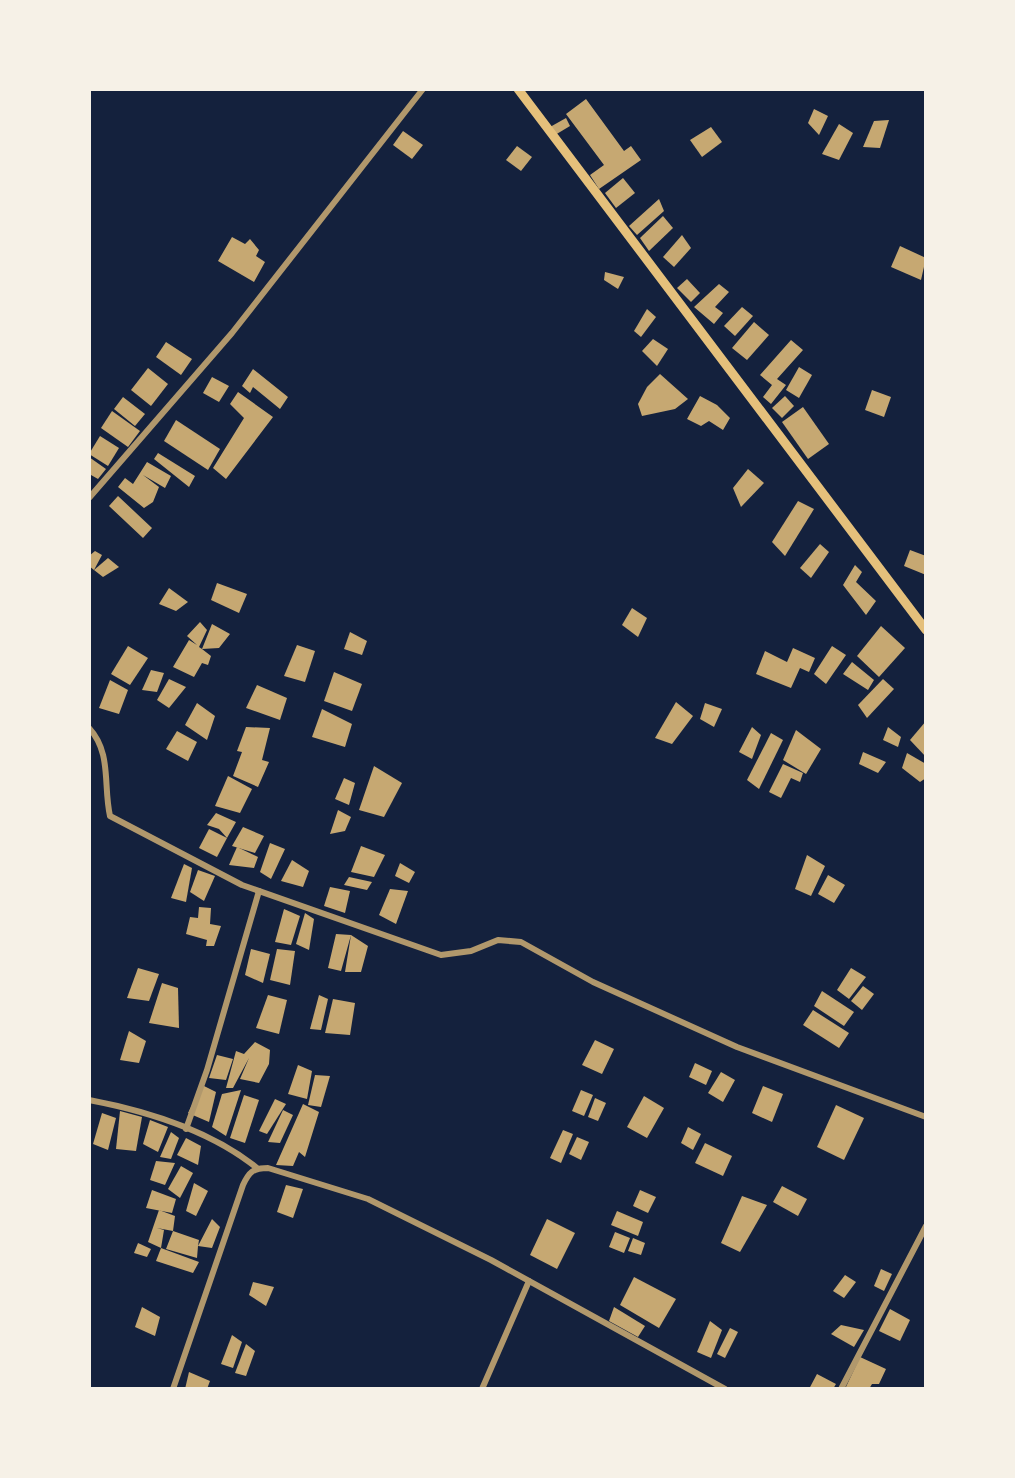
<svg xmlns="http://www.w3.org/2000/svg" width="1015" height="1478" font-family="Jost,sans-serif">
<rect width="100%" height="100%" fill="#14213d"/>
<g fill="#c6a872">
<polygon points="586,99 624,151 631,146 641,160 599,189 590,175 604,165 566,114"/>
<polygon points="814,109 828,116 819,135 808,123"/>
<polygon points="566,118 570,126 555,135 550,127"/>
<polygon points="889,120 880,148 863,147 874,121"/>
<polygon points="839,124 853,133 839,160 822,154"/>
<polygon points="711,127 722,142 702,157 690,140"/>
<polygon points="403,131 423,145 412,159 393,145"/>
<polygon points="517,146 532,157 521,171 506,160"/>
<polygon points="623,178 635,193 616,208 605,193"/>
<polygon points="659,199 664,211 637,235 629,226"/>
<polygon points="663,216 673,228 649,251 640,238"/>
<polygon points="682,235 691,248 674,267 663,257"/>
<polygon points="232,237 245,244 250,239 259,250 256,256 265,262 254,282 218,261"/>
<polygon points="900,246 926,258 921,280 891,267"/>
<polygon points="605,272 624,277 618,289 604,280"/>
<polygon points="687,279 700,293 691,302 677,288"/>
<polygon points="719,284 729,292 715,307 723,313 714,324 694,307"/>
<polygon points="742,307 753,316 735,336 724,326"/>
<polygon points="647,309 656,317 641,337 634,331"/>
<polygon points="754,322 769,335 747,360 732,348"/>
<polygon points="653,339 668,349 657,366 642,351"/>
<polygon points="791,340 803,350 777,379 786,385 771,404 763,397 772,385 760,375"/>
<polygon points="166,342 192,359 181,375 156,357"/>
<polygon points="799,367 812,375 799,398 786,390"/>
<polygon points="148,368 168,384 151,406 131,390"/>
<polygon points="253,369 288,397 280,409 253,387 250,393 242,386"/>
<polygon points="660,374 688,399 675,409 642,416 638,404 647,387"/>
<polygon points="212,377 229,386 219,402 203,393"/>
<polygon points="872,390 891,397 884,417 865,410"/>
<polygon points="238,392 273,417 226,479 213,468 244,418 230,404"/>
<polygon points="700,396 717,405 730,418 723,430 709,421 701,426 687,419"/>
<polygon points="785,396 794,406 782,418 772,408"/>
<polygon points="123,397 145,414 135,426 114,409"/>
<polygon points="803,407 829,444 808,459 782,422"/>
<polygon points="112,411 140,431 128,447 101,428"/>
<polygon points="176,420 220,449 208,470 164,441"/>
<polygon points="100,436 119,448 108,466 89,454"/>
<polygon points="158,453 195,476 189,487 154,459"/>
<polygon points="89,457 106,469 98,479 91,475 89,478"/>
<polygon points="147,462 171,476 165,488 143,475 159,487 153,502 144,508 118,487 125,478 133,484"/>
<polygon points="748,469 764,483 741,507 733,488"/>
<polygon points="118,496 152,528 143,538 109,506"/>
<polygon points="798,501 814,509 785,556 772,542"/>
<polygon points="820,544 829,552 811,578 800,568"/>
<polygon points="910,550 926,556 926,575 904,566"/>
<polygon points="95,551 102,555 94,570 89,566 89,556"/>
<polygon points="108,558 119,567 103,577 94,570"/>
<polygon points="855,565 862,572 856,582 876,601 866,615 843,585"/>
<polygon points="217,583 247,594 239,613 211,600"/>
<polygon points="169,588 188,602 176,611 159,604"/>
<polygon points="632,608 647,618 638,637 622,625"/>
<polygon points="200,622 207,630 199,647 202,649 212,624 230,634 219,648 202,649 211,656 208,665 202,663 194,677 173,667 189,640 197,645 187,636"/>
<polygon points="881,626 905,648 879,677 857,656"/>
<polygon points="350,632 367,641 362,655 344,649"/>
<polygon points="297,645 315,651 305,682 284,676"/>
<polygon points="128,646 148,658 130,685 111,674"/>
<polygon points="832,646 846,655 826,684 814,674"/>
<polygon points="793,648 815,658 809,672 800,668 791,688 756,674 765,651 787,662"/>
<polygon points="852,662 874,680 868,690 843,674"/>
<polygon points="151,670 164,673 157,692 142,690"/>
<polygon points="334,672 362,684 352,711 324,701"/>
<polygon points="169,679 186,687 169,708 157,700"/>
<polygon points="883,679 894,689 867,718 858,705"/>
<polygon points="110,680 128,690 119,714 99,708"/>
<polygon points="257,685 287,698 280,720 246,708"/>
<polygon points="676,702 693,716 672,744 655,738"/>
<polygon points="197,703 215,716 207,740 185,725"/>
<polygon points="705,703 722,709 714,727 700,719"/>
<polygon points="322,709 352,724 345,747 312,737"/>
<polygon points="926,721 926,757 910,740"/>
<polygon points="246,727 270,728 262,760 269,762 258,787 233,776 242,752 237,751"/>
<polygon points="752,727 761,735 752,759 739,752"/>
<polygon points="888,727 901,737 898,747 883,740"/>
<polygon points="796,730 821,749 806,774 783,760"/>
<polygon points="177,731 197,742 188,761 166,749"/>
<polygon points="771,733 783,740 759,789 747,780"/>
<polygon points="863,752 886,762 878,773 859,764"/>
<polygon points="907,753 926,764 926,778 920,782 902,768"/>
<polygon points="783,764 803,773 800,782 791,778 781,798 769,792"/>
<polygon points="374,766 402,783 384,817 359,810"/>
<polygon points="228,776 252,789 240,813 215,806"/>
<polygon points="344,778 355,783 349,805 335,799"/>
<polygon points="338,810 351,817 345,831 330,834"/>
<polygon points="216,813 236,822 227,838 219,829 207,825"/>
<polygon points="243,827 264,836 255,853 232,846"/>
<polygon points="209,829 227,838 217,857 199,848"/>
<polygon points="270,843 285,849 271,879 260,872"/>
<polygon points="361,846 385,855 374,877 351,872"/>
<polygon points="237,847 258,857 254,868 229,865"/>
<polygon points="807,855 825,866 811,896 795,889"/>
<polygon points="292,860 309,871 303,887 281,881"/>
<polygon points="400,863 415,872 409,883 395,876"/>
<polygon points="184,864 192,868 186,902 171,898"/>
<polygon points="198,870 215,876 204,901 190,892"/>
<polygon points="828,875 845,885 834,903 818,894"/>
<polygon points="349,877 372,882 367,890 344,885"/>
<polygon points="330,887 350,891 345,913 324,906"/>
<polygon points="390,889 408,891 396,924 379,915"/>
<polygon points="199,907 211,908 210,924 221,926 214,946 206,946 207,940 186,934 190,917 198,918"/>
<polygon points="284,909 300,916 291,945 275,942"/>
<polygon points="305,913 314,919 309,950 296,944"/>
<polygon points="336,934 351,935 368,946 361,972 345,972 351,935 341,971 328,968"/>
<polygon points="251,949 270,954 263,983 245,975"/>
<polygon points="277,949 295,951 290,985 270,980"/>
<polygon points="138,968 159,974 149,1001 127,998"/>
<polygon points="851,968 866,977 849,999 837,990"/>
<polygon points="162,983 178,988 179,1028 149,1023"/>
<polygon points="863,986 874,994 862,1010 851,1001"/>
<polygon points="822,991 854,1012 844,1026 814,1006"/>
<polygon points="268,995 287,1000 279,1034 256,1028"/>
<polygon points="319,995 328,999 321,1030 310,1029"/>
<polygon points="333,999 355,1003 350,1035 325,1033"/>
<polygon points="813,1010 849,1033 839,1048 803,1025"/>
<polygon points="129,1031 146,1041 139,1063 120,1060"/>
<polygon points="595,1040 614,1049 602,1074 582,1065"/>
<polygon points="255,1042 270,1050 269,1064 259,1083 240,1079 249,1058 233,1088 226,1088 236,1051 244,1054"/>
<polygon points="217,1055 233,1059 226,1080 209,1078"/>
<polygon points="695,1063 712,1071 706,1085 689,1077"/>
<polygon points="298,1065 312,1071 307,1099 288,1094"/>
<polygon points="721,1072 735,1080 723,1102 708,1093"/>
<polygon points="315,1075 330,1076 321,1107 308,1105"/>
<polygon points="202,1085 216,1092 209,1122 188,1113"/>
<polygon points="763,1086 783,1094 772,1122 752,1113"/>
<polygon points="241,1090 226,1136 212,1127 222,1094"/>
<polygon points="581,1090 593,1095 584,1116 572,1111"/>
<polygon points="244,1095 259,1100 245,1143 230,1138"/>
<polygon points="644,1096 664,1108 647,1138 627,1127"/>
<polygon points="595,1098 606,1103 598,1121 588,1117"/>
<polygon points="275,1099 286,1104 267,1134 259,1131"/>
<polygon points="303,1104 319,1112 305,1157 299,1152 293,1166 276,1165"/>
<polygon points="836,1105 864,1118 844,1160 817,1147"/>
<polygon points="283,1110 293,1115 280,1143 268,1142"/>
<polygon points="120,1111 142,1117 136,1151 116,1149"/>
<polygon points="102,1113 116,1118 108,1150 93,1144"/>
<polygon points="150,1120 168,1127 158,1152 143,1144"/>
<polygon points="688,1127 701,1134 693,1150 681,1143"/>
<polygon points="563,1130 573,1134 561,1163 550,1158"/>
<polygon points="171,1132 179,1138 171,1159 160,1157"/>
<polygon points="577,1137 589,1142 581,1160 569,1154"/>
<polygon points="186,1138 201,1146 198,1165 177,1155"/>
<polygon points="705,1143 732,1156 723,1176 695,1163"/>
<polygon points="156,1161 175,1163 165,1185 150,1180"/>
<polygon points="181,1166 193,1173 180,1198 168,1189"/>
<polygon points="194,1183 208,1191 196,1216 186,1211"/>
<polygon points="286,1185 303,1189 293,1218 277,1212"/>
<polygon points="782,1186 807,1199 798,1216 773,1202"/>
<polygon points="152,1190 176,1199 172,1213 146,1208"/>
<polygon points="640,1190 656,1197 648,1213 633,1206"/>
<polygon points="742,1196 767,1205 740,1252 721,1243"/>
<polygon points="159,1210 175,1216 173,1231 157,1228 164,1230 161,1248 148,1242"/>
<polygon points="617,1211 643,1222 638,1236 611,1225"/>
<polygon points="212,1219 220,1227 212,1248 198,1246 197,1258 166,1249 173,1231 199,1240 198,1246"/>
<polygon points="547,1219 575,1233 557,1269 530,1255"/>
<polygon points="615,1232 630,1238 624,1253 609,1247"/>
<polygon points="633,1238 645,1243 641,1255 628,1251"/>
<polygon points="138,1243 151,1249 147,1257 134,1253"/>
<polygon points="161,1248 199,1262 193,1273 156,1261"/>
<polygon points="881,1269 892,1274 884,1291 874,1286"/>
<polygon points="845,1275 856,1282 844,1298 833,1291"/>
<polygon points="634,1277 676,1299 659,1328 620,1305"/>
<polygon points="253,1282 274,1287 266,1306 249,1295"/>
<polygon points="142,1307 160,1317 155,1336 135,1327"/>
<polygon points="614,1307 645,1326 638,1337 609,1321"/>
<polygon points="890,1309 910,1320 900,1341 879,1331"/>
<polygon points="710,1321 722,1330 711,1358 697,1352"/>
<polygon points="841,1325 864,1330 854,1347 831,1334"/>
<polygon points="730,1328 738,1332 725,1358 717,1354"/>
<polygon points="232,1335 242,1342 233,1368 221,1364"/>
<polygon points="246,1344 255,1351 246,1376 235,1373"/>
<polygon points="860,1357 886,1369 879,1384 872,1384 869,1389 845,1389"/>
<polygon points="189,1372 210,1381 207,1389 185,1389"/>
<polygon points="817,1374 836,1384 833,1389 809,1389"/>
</g>
<g fill="none" stroke-linecap="round" stroke-linejoin="round">
<g stroke="#b1986c" stroke-width="6">
<polyline points="89,498 232,333 423,89"/>
<path d="M89 728C112 753 103 785 110 816L242 885 441 955 471 951 498 940 521 942 593 982 737 1047 926 1117"/>
<path d="M89 1100C147 1111 210 1130 257 1168"/>
<polyline points="186,1129 207,1070 259,891"/>
<path d="M173 1389 243 1185C249 1172 253 1168 268 1168L368 1199 491 1260 725 1389"/>
<polyline points="482,1389 529,1281"/>
<polyline points="841,1389 926,1226"/>
</g>
<polyline stroke="#e5c07b" stroke-width="9" points="518,89 926,630"/>
</g>
<rect width="1015" height="1478" fill="none" stroke="#f6f1e7" stroke-width="182"/>
</svg>
